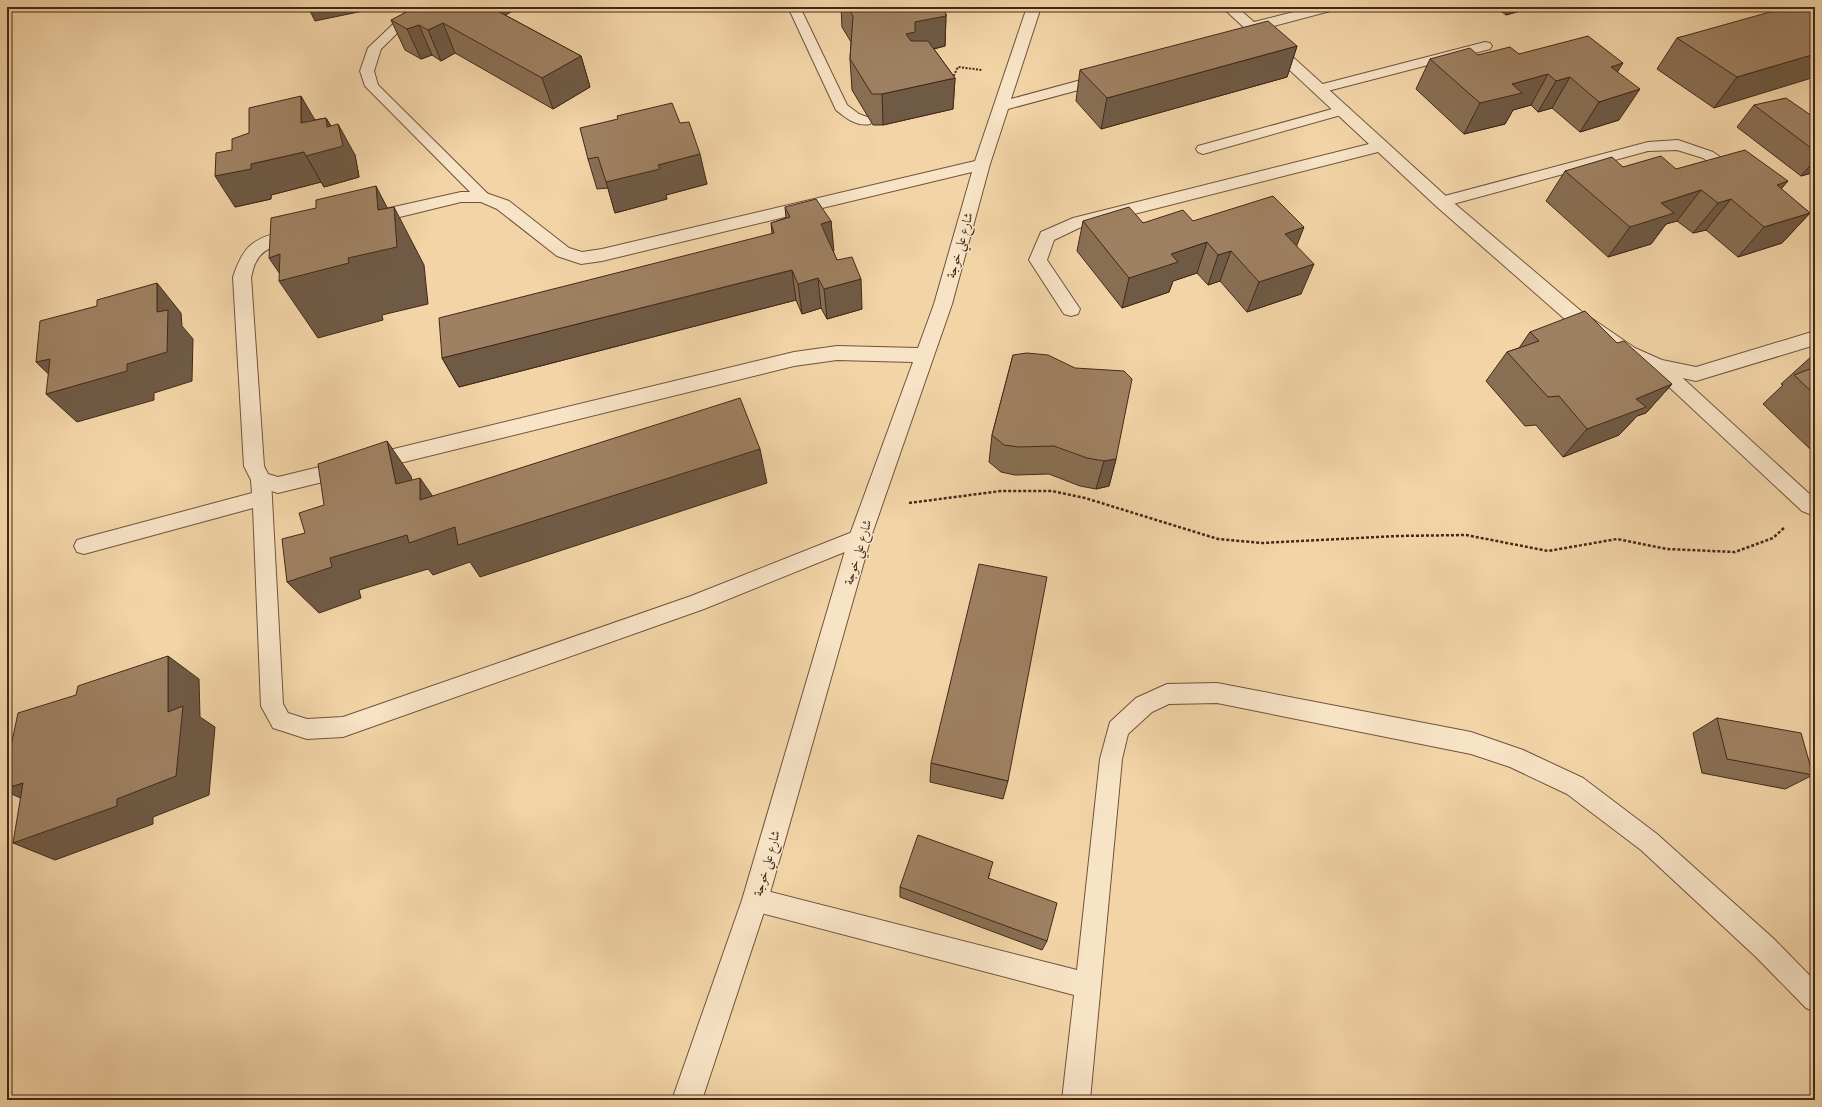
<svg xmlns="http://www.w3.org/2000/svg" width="1822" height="1107" font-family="'IM FELL French Canon',Amiri,serif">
<rect width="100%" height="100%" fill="#f2d4a7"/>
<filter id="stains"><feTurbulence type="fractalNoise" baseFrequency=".005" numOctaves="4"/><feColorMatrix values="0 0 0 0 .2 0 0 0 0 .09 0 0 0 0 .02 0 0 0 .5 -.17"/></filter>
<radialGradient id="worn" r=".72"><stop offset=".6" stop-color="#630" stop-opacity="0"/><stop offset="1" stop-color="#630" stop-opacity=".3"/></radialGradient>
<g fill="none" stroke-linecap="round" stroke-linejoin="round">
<g stroke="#70533c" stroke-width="2">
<g id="lane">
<polygon points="411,7 424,7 381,49 374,71 378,85 488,194 491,197 488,200 483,202 478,200 365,86 360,71 368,48"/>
<path d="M788 7H800L847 105 859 114 870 118 872 121 870 124C857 127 846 118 836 110Z"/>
<polygon points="1485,42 1490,43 1492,46 1490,49 1320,93 1315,92 1313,89 1315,86"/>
<polygon points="1343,106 1348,107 1350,110 1348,113 1203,154 1198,152 1196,149 1198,146"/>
<polygon points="1678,140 1713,152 1740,171 1743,174 1740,177 1735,179 1730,177 1703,158 1677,150 1648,151 1442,207 1437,206 1434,202 1437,198 1648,142"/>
<polygon points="1658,360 1664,361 1815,499 1815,516 1802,511 1652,371 1649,366 1652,361"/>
<polygon points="261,472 268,475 271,480 283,704 288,713 307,719 343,717 691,596 860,529 867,531 870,537 867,543 704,609 343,737 307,739 273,728 261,706 253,508 84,554 77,552 74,546 77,540 84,538 252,493 251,480 254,475"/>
<polygon points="1217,683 1471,732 1523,750 1583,778 1657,834 1774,939 1815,981 1815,1012 1806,1008 1756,957 1641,850 1567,794 1510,767 1471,754 1217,703 1169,704 1152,712 1128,734 1122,759 1090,1100 1062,1100 1074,995 746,909 743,900 746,891 755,888 1077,970 1100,759 1110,722 1136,698 1167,684"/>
</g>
</g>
<g stroke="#70533c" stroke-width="2">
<g id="street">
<path d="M1027 7H1041L1011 99 1107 73 1112 75 1115 78 1112 81 1008 109 990 164 952 304 871 537 768 900 702 1100H672L742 900 849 537 913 362 837 360 794 366 278 493 254 486 244 466 233 277C243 248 250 240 280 232 289 230 297 228 305 230L308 234 305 238C289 243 264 244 256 262 253 266 253 272 251 277L264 466 268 474 278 477 794 352 837 346 918 348 934 304 972 172 602 261 581 264 557 256 497 209 481 202H461L367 225 361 223 358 219 361 215 367 213 461 192H483L509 201 569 248 582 252 602 249 975 161Z"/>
<polygon points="1222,7 1237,7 1254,22 1313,7 1336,7 1334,10 1262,29 1448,198 1581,311 1635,348 1662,360 1696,367 1815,331 1815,345 1696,381 1651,371 1621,358 1567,321 1436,206 1378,152 1079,228 1054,240 1047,260 1080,309 1078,314 1071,316 1064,314 1029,260 1041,232 1073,218 1369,144"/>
</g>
</g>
<polyline stroke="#442818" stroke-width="2" stroke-dasharray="2 1.5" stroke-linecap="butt" points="952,79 958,67 982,70"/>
<polyline stroke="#442818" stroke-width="2.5" stroke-dasharray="3 2" stroke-linecap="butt" points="909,503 1001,491 1052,491 1085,498 1218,539 1262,543 1397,536 1466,535 1548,551 1617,539 1667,549 1735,552 1773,538 1785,527"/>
<use href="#lane" fill="#f7e3c6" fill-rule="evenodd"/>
<use href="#street" fill="#f7e3c6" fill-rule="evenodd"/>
</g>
<g fill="#886f54" stroke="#442818">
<polygon points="841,7 941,7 946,14 945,46 934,49 955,78 953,109 883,125 873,125 852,90 850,59 851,42 842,27"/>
<polygon points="1495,7 1534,7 1506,15"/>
<polygon points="1815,7 1714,108 1657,69 1677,38"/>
<polygon points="505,15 581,56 590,87 553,109 455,53 441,61 432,55 421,59 405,50 391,20"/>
<polygon points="1297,46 1287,77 1101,129 1076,101 1080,70"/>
<polygon points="1519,54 1618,72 1619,120 1580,132 1552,108 1538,112 1531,105 1513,110 1505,124 1464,134 1416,89 1430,59 1478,55"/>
<polygon points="1754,105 1815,118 1815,172 1801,176 1737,127"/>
<polygon points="326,118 331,126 355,155 359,177 324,187 321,182 271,195 271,199 235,207 232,150 314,120"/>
<polygon points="680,123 707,184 666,195 667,199 615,213 608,188 597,189 588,159"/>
<polygon points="1623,167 1676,169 1781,189 1810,213 1782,243 1738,257 1706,230 1693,233 1677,221 1666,224 1651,244 1608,257 1546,201 1565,171"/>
<polygon points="785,207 831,221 833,251 837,260 862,309 827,319 821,308 802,314 796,300 459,387 442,358 772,234 771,223 786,218"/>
<polygon points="1083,221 1143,223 1193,221 1297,246 1301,294 1247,312 1220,281 1208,285 1197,273 1173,281 1169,292 1122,308 1077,251"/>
<polygon points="1530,332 1617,343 1672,384 1646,413 1637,416 1619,435 1563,457 1536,425 1525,426 1486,381 1507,352 1519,348"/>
<polygon points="1815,354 1815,449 1811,450 1763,404 1783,385 1781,384 1813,355"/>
<polygon points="1013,355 1116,459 1109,486 1096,489 1080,486 1049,474 1015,475 1001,472 989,462 992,435"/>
<polygon points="1717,718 1813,775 1785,789 1702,773 1693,733"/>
<polygon points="931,763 1008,781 1003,799 930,782"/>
<polygon points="990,873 988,879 1047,941 1042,950 900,897 900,887"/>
</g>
<g fill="#6f5a45" stroke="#442818">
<polygon points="308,7 362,7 363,11 315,21"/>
<polygon points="482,7 520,7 502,17"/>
<polygon points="729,7 737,7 729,9"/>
<polygon points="1509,7 1534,7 1506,15"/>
<polygon points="946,14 945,46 915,53 906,34 915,22"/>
<polygon points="443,23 455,53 441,61 428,30"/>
<polygon points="419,25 432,55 421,59 407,29"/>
<polygon points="1297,46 1287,77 1101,129 1107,98"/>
<polygon points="1815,54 1815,77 1714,108 1737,77"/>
<polygon points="581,56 590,87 553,109 542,78"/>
<polygon points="1623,63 1604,94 1611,67"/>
<polygon points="1548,74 1531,105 1513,110 1505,124 1464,134 1480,103 1512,84"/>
<polygon points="1570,77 1552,108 1538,112 1556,81"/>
<polygon points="955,78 953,109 883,125 882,94"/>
<polygon points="1640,89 1619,120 1580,132 1599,102"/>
<polygon points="301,96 319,127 327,127 326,118 342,146 338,124 355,155 359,177 324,187 306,156 301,123"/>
<polygon points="304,152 321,182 271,195 271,199 235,207 215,176 251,164"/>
<polygon points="700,154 707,184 666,195 667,199 615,213 606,182 658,165"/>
<polygon points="1815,160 1815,172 1801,176"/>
<polygon points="1788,181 1762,212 1750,216 1777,185"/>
<polygon points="376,186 395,223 394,207 424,265 428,304 382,315 383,320 318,338 279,281 284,280 269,258 280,254 348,258 378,210"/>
<polygon points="1701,190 1677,221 1666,224 1651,244 1608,257 1630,227 1661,203"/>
<polygon points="1731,199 1706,230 1693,233 1718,203"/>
<polygon points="1810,213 1782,243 1738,257 1764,227"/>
<polygon points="831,221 834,251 824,254 821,224"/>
<polygon points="1304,227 1292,258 1285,234"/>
<polygon points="1207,242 1197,273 1173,281 1169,292 1122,308 1129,278 1171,254"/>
<polygon points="1231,251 1220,281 1208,285 1218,255"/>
<polygon points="1314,264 1301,294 1247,312 1259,282"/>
<polygon points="792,270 796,300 459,387 442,358"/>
<polygon points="818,278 821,308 802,314 798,284"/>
<polygon points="861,279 862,309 827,319 824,289"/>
<polygon points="157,283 181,313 182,326 193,339 192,381 154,393 154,400 77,422 46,394 64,389 36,362 50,359 127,364 157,312"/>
<polygon points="1672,384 1646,413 1637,416 1619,435 1563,457 1587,429 1636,399"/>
<polygon points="387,441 411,476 420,518 396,484"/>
<polygon points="760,449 767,483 480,577 470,562 433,575 428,569 359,590 361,598 319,613 287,582 330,558 420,500 420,478 443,511 455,527"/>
<polygon points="1116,459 1109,486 1096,489 1104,461"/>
<polygon points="168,656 199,679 200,717 215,727 209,795 153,817 153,824 55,860 13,843 117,799 168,712"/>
<polygon points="23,783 43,808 7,792 7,788"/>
</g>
<g fill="#9e8162" stroke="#442818">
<polygon points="416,7 490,7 581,56 542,78 443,23 428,30 419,25 407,29 391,20"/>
<polygon points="847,7 941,7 946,14 946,16 915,22 915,32 906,34 911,41 928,41 955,78 882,94 872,94 850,59 853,16"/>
<polygon points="1788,7 1815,7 1815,54 1737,77 1677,38"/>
<polygon points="1268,21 1297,46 1107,98 1080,70"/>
<polygon points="1588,36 1623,63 1611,67 1640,89 1599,102 1570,77 1556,81 1548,74 1512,84 1522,93 1480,103 1430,59 1470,48 1478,55 1510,47 1519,54"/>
<polygon points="301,96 301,123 326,118 327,127 338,124 343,146 306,156 304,152 251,164 251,169 215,176 216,153 232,150 232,139 249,133 249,108"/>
<polygon points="1786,98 1815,118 1815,151 1754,105"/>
<polygon points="672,103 680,123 689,122 700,154 658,165 660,169 606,182 598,157 588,159 580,128 618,119 617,116"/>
<polygon points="1745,150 1788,181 1777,185 1810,213 1764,227 1731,199 1718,203 1701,190 1661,203 1674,213 1630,227 1565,171 1612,157 1623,167 1661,156 1676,169"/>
<polygon points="376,186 378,210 394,207 397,247 348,258 349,263 279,281 280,254 269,258 271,218 316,208 316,200"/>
<polygon points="1273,196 1304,227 1285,234 1314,264 1259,282 1231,251 1218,255 1207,242 1171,254 1178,262 1129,278 1083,221 1129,207 1143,223 1183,210 1193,221"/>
<polygon points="816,199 831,221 821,224 837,260 852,257 861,279 824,289 818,278 798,284 792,270 442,358 439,318 774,233 771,223 790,217 785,207"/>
<polygon points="157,283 157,312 168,310 167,352 127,364 127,371 46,394 50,359 36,362 40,321 97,306 97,300"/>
<polygon points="1585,311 1617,343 1624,341 1672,384 1636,399 1646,407 1587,429 1559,396 1548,397 1507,352 1539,341 1530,332"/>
<polygon points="1027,353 1048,355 1075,368 1124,371 1132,379 1116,459 1104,461 1087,458 1054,446 1019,447 1004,445 992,435 1013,355"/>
<polygon points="1815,367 1815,395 1794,375"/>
<polygon points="740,398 760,449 458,545 455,527 409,543 407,535 330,558 332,567 287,582 282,539 305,533 299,513 324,505 318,464 387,441 396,484 420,478 420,500"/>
<polygon points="979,564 1047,577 1008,781 931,763"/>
<polygon points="168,656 168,712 183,706 176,776 117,799 117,806 13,843 23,783 7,788 7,765 18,713 76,695 78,686"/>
<polygon points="1717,718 1801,733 1813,775 1727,759"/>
<polygon points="918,835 993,862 988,878 1057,903 1047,941 900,887"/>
</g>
<g text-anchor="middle" stroke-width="3" stroke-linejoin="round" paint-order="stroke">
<g font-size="13" fill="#442818" stroke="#f7e3c6">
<text transform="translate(959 245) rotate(-74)" y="5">شارع علي خوجة</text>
<text transform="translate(857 552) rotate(-73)" y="5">شارع علي خوجة</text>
<text transform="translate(766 863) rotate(-74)" y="5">شارع علي خوجة</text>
</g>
</g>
<rect width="1822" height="1107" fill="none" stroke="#f2d4a7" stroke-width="24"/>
<rect x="8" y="8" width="1806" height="1091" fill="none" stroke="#442818" stroke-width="2"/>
<rect x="12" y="12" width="1798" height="1083" fill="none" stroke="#442818"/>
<rect width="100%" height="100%" filter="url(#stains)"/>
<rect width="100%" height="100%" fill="url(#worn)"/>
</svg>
